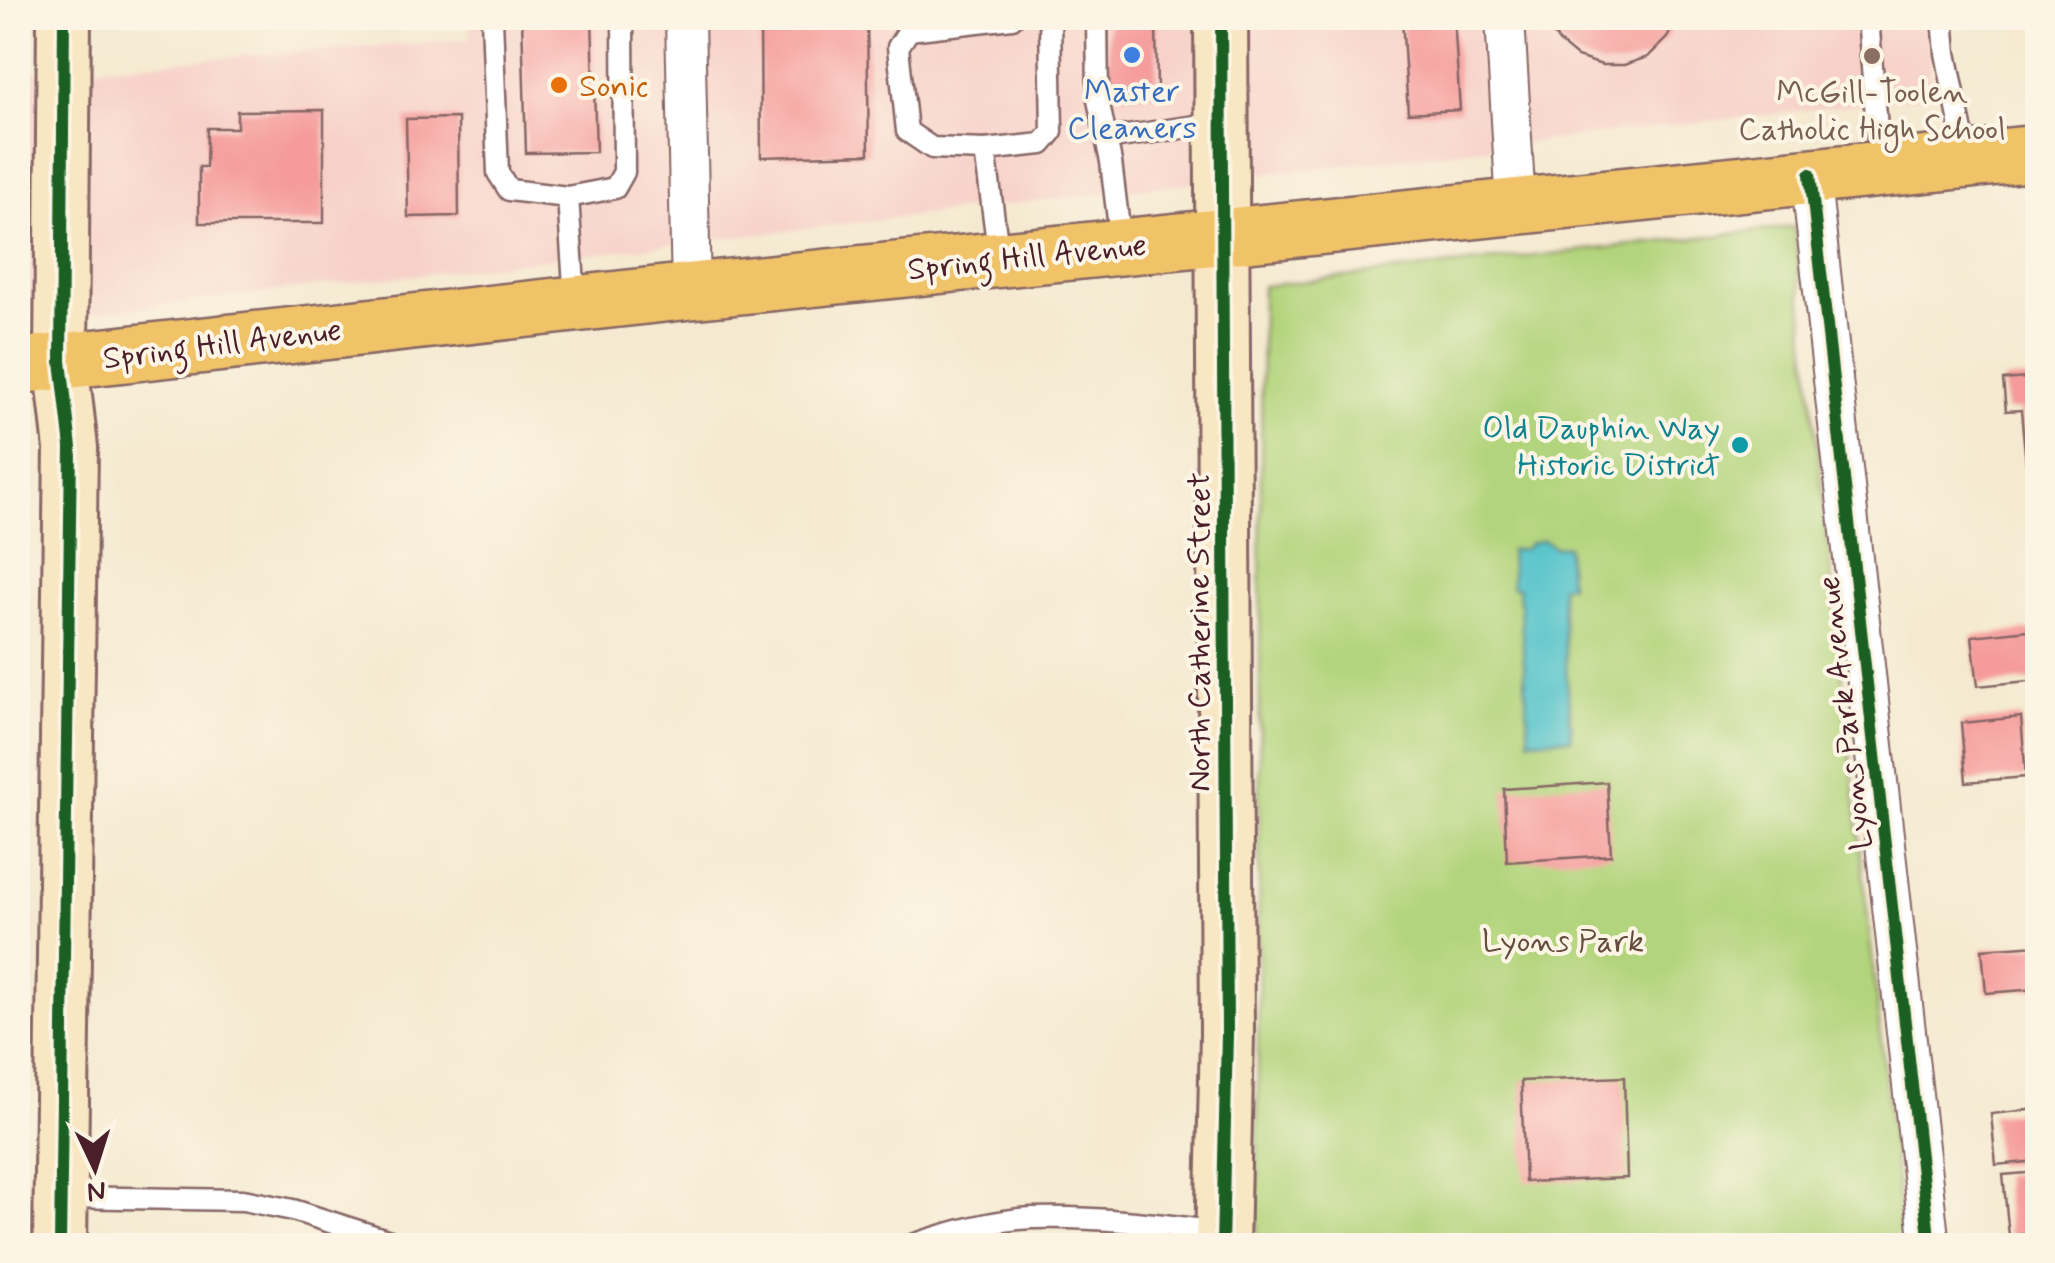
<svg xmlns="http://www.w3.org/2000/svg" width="2055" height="1263" font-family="Mynerve,sans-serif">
<rect width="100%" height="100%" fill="#fcf5e5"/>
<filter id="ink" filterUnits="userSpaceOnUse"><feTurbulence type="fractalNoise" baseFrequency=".01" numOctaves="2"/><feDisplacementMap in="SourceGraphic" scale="20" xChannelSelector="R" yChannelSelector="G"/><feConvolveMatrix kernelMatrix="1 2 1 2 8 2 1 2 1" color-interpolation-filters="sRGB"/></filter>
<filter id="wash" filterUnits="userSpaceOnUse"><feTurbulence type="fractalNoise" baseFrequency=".0048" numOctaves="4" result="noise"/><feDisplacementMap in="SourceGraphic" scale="40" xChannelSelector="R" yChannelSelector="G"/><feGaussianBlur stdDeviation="2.25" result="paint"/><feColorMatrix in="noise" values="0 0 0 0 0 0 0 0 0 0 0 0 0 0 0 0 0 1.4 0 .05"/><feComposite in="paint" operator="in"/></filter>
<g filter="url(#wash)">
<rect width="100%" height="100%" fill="#f5ead1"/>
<polygon fill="#f7d1c9" points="469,18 1926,18 1932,95 18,322 18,73 470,39"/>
<polygon fill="#b2d47c" stroke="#7e7a54" stroke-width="2.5" points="1794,227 1903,1245 1257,1246 1262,286"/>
<polygon fill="#56c4cb" stroke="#50727b" stroke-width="2.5" points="1544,540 1554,547 1567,546 1569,585 1561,586 1571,738 1529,740 1519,588 1512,587 1510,550 1524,549 1530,543"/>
<g id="blocks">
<g fill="#f59b9b">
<polygon points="522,18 592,18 596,152 526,153"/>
<polygon points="760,18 867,18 869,154 761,157"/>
<polygon points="1108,18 1156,18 1157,93 1109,95"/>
<polygon points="1402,18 1454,18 1460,110 1408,113"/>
<polygon points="1543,18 1677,18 1667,38 1648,57 1624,65 1602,65 1577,57 1559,42"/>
<polygon points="324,110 324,223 199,223 199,167 206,167 207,128 237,128 237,111"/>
<polygon points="458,118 459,216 408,217 406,119"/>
<polygon points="2038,377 2038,463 2026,464 2021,410 2006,411 2003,380"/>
<polygon points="2038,629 2038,680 1978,686 1972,636"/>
<polygon points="2021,717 2026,777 1966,782 1961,723"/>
<polygon points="1607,782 1611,855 1507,862 1504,789"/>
<polygon points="2038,945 2038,989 1986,993 1982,949"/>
<polygon points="1624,1077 1627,1178 1525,1182 1521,1081"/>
<polygon points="2038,1109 2038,1161 1996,1165 1991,1114"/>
<polygon points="2038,1172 2038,1233 2009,1236 2003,1175"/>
</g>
</g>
</g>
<g filter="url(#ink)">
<use href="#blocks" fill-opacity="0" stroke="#866665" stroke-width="2.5"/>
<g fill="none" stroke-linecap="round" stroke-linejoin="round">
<g stroke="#866665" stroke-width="25">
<g id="lane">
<polyline points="492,18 498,173 509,190 568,197 615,188 624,172 623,18"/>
<polyline points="1097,18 1098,100 1111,162 1121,244"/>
<polyline points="1868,18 1880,165"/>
<polyline points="1943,18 1946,53 1967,158"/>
<polyline points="1106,139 1223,122"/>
<polyline points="985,150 932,148 907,131 898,47 909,30 1012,18"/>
<polyline points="568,197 575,300"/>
<polyline points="999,258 985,150 1042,144 1052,132 1050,18"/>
<polyline points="62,1197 243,1200 293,1210 405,1246"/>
<path d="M909 1246C947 1233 992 1220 1032 1218 1095 1216 1158 1224 1220 1232"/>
</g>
</g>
<g stroke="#866665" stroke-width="42">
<g id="street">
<polyline points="685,18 691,291"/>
<polyline points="1505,18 1516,207"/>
<polyline points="1810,174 1930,1246"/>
</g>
</g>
<g stroke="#866665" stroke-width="58">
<g id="secondary">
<polyline points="1221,18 1227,1034 1222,1246"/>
<polyline points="60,1246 71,448 61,361 64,18"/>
</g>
</g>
<g stroke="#866665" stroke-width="60">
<polyline id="primary" points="18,366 691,291 2038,153"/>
</g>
<use href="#lane" stroke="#fff" stroke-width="20"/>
<use href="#street" stroke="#fff" stroke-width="38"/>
<use href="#secondary" stroke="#f9e7c3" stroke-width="52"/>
<use href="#primary" stroke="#f1c369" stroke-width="55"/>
<g stroke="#fcf5e5" stroke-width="19">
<g id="cycleway">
<polyline points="1221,18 1227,1034 1222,1246"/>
<polyline points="1810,174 1930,1246"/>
<polyline points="60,1246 71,448 61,361 64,18"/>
</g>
</g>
<use href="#cycleway" stroke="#1b5e20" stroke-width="12"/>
</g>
</g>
<circle fill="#3f7fe0" stroke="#fcf5e5" stroke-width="4" cx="1132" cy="55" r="10"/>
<circle fill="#8d6e63" stroke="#fcf5e5" stroke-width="4" cx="1872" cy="56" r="10"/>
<circle fill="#e8710a" stroke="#fcf5e5" stroke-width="4" cx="559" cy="85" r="10"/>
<circle fill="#0f9aa8" stroke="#fcf5e5" stroke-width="4" cx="1740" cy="445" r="10"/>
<g text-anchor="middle" stroke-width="8" stroke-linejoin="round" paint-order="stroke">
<g font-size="32" fill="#c56008" stroke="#fcf5e5" text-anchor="start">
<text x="579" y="96">Sonic</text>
</g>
<g font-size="32" fill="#366cbe" stroke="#fcf5e5">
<text x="1132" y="101">Master<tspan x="1132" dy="37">Cleaners</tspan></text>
</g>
<g font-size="32" fill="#785e54" stroke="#fcf5e5">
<text x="1872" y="102">McGill-Toolen<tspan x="1872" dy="37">Catholic High School</tspan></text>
</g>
<g font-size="32" fill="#4a1f2b" stroke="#fcf5e5">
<text transform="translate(1027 256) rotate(-6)" y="11">Spring Hill Avenue</text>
<text transform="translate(222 343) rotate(-7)" y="11">Spring Hill Avenue</text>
<text transform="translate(1198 632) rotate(-90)" y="11">North Catherine Street</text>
<text transform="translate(1844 713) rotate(-97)" y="11">Lyons Park Avenue</text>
</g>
<g font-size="32" fill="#0d838f" stroke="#fcf5e5" text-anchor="end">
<text x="1720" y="438">Old Dauphin Way<tspan x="1720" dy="37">Historic District</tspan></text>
</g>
<g font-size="32" fill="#644c3f" stroke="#fcf5e5">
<text x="1563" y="951">Lyons Park</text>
</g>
</g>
<rect width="2055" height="1263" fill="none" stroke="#fcf5e5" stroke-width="60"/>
<g transform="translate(95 1168) rotate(176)" stroke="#fcf5e5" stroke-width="8" paint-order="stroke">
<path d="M0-8L18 38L0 25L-18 38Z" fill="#4a1f2b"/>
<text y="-15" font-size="28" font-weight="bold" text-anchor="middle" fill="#4a1f2b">N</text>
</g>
</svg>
